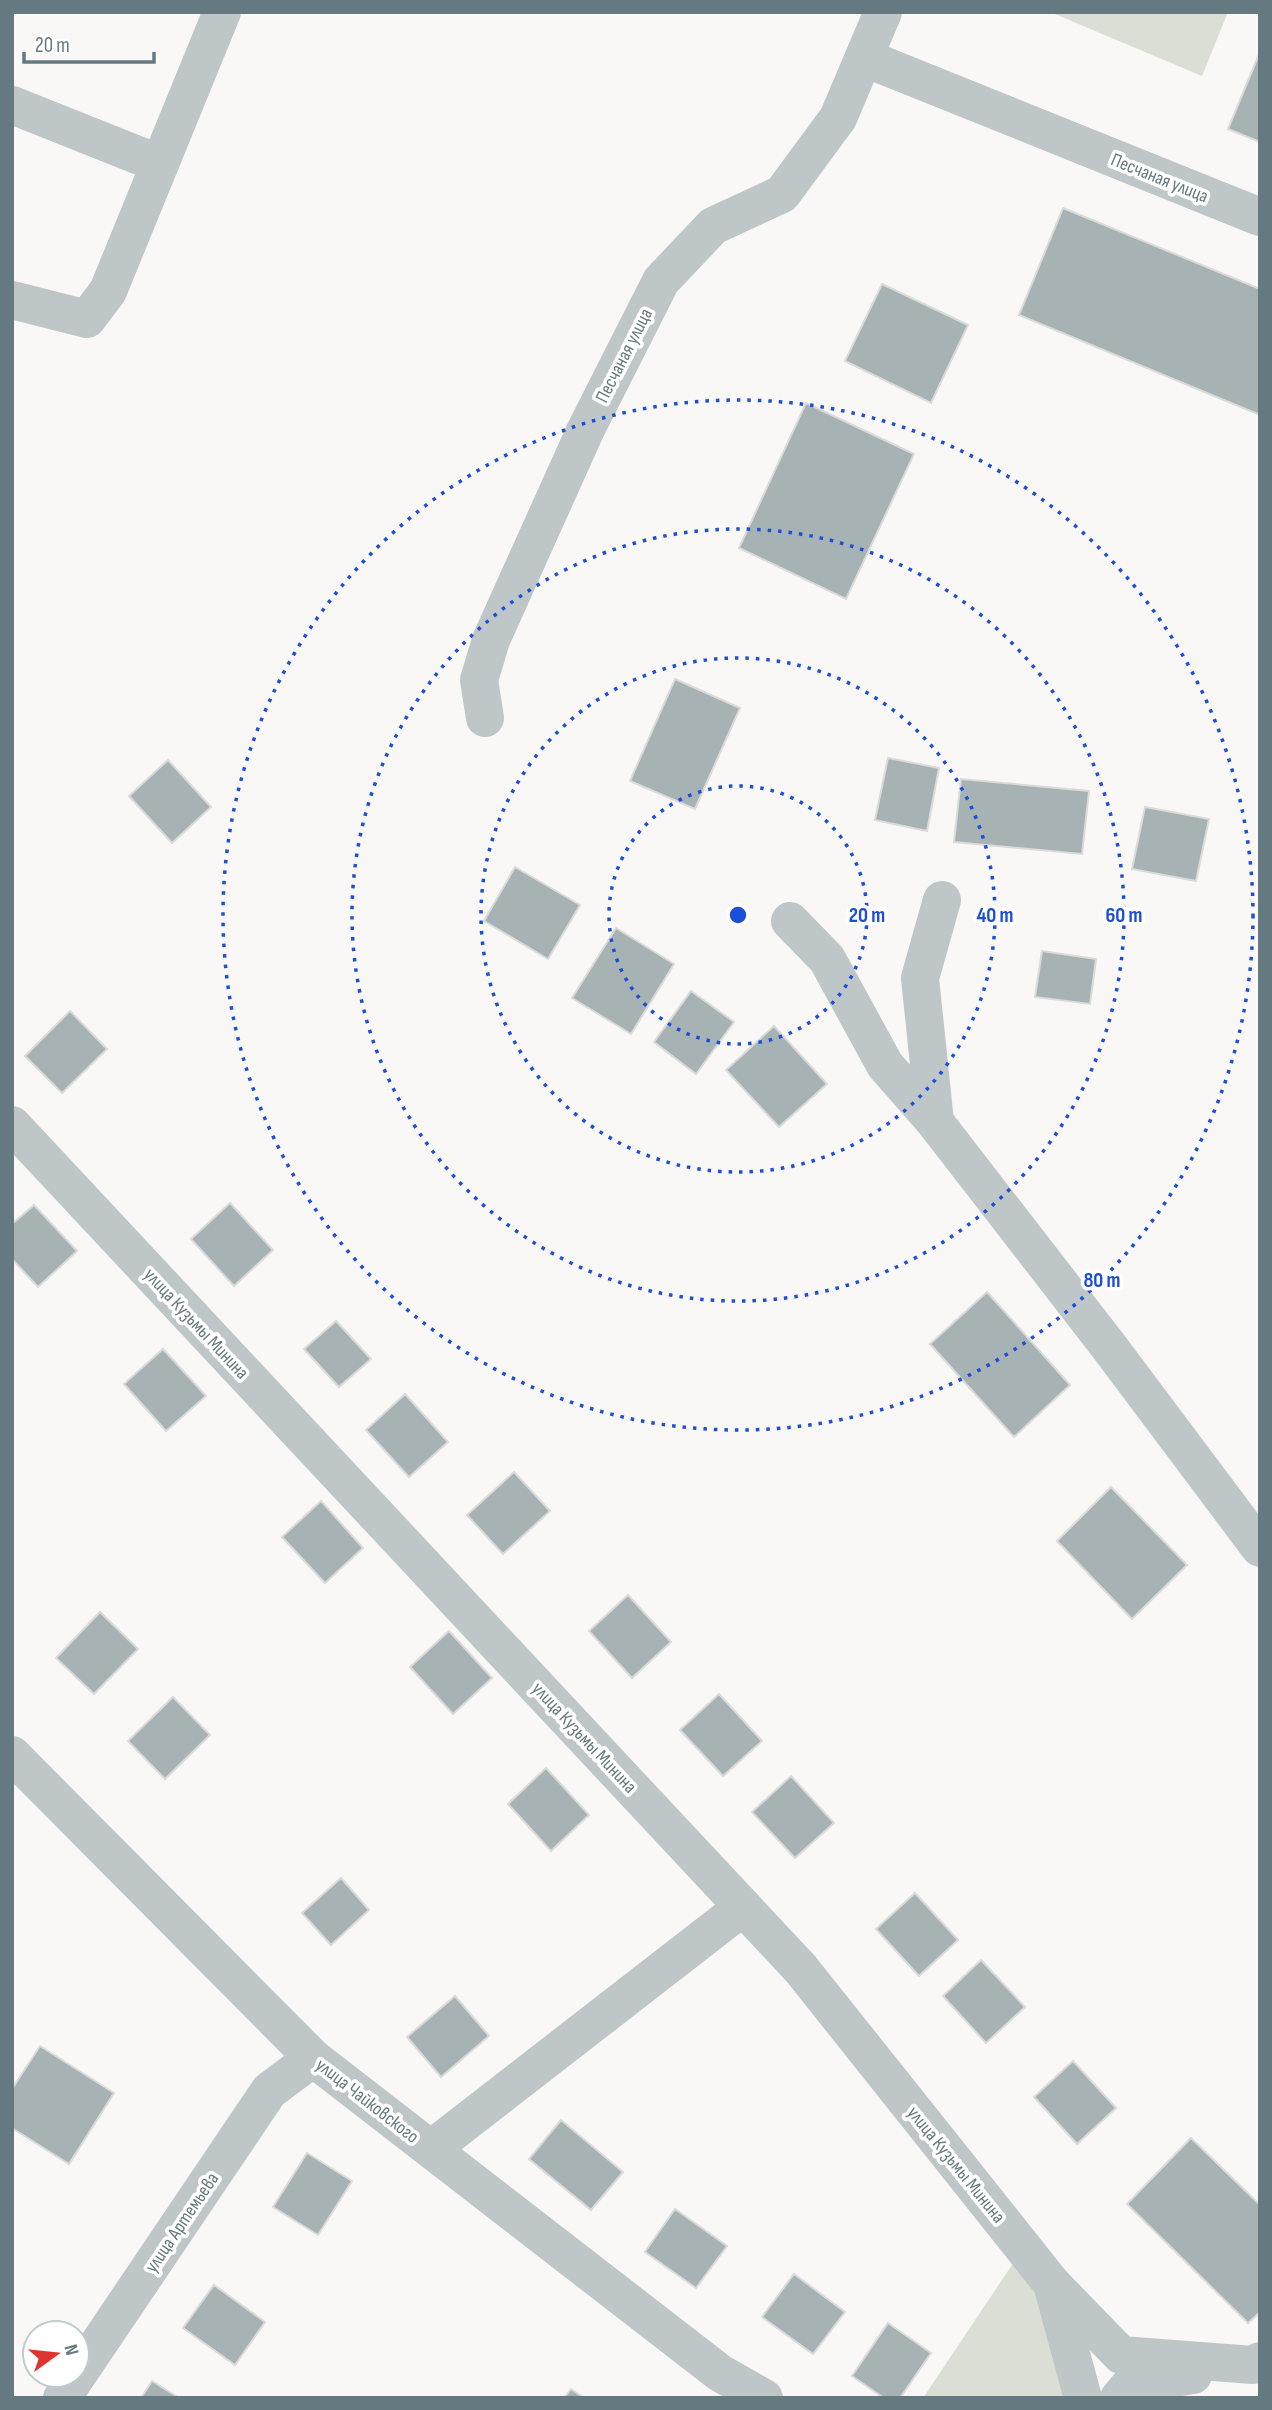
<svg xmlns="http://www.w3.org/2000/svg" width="1272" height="2410" font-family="'Sofia Sans Condensed',sans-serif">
<rect width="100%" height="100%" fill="#f9f8f6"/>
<g fill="#daded5">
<polygon points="1050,12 1228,12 1202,76"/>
<polygon points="1014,2262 1044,2293 1075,2398 923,2398"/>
</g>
<g fill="#a7b2b5" stroke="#dadad9" stroke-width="2">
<polygon points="1260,52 1260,142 1228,129"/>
<polygon points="1063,208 1260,289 1260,415 1019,315"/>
<polygon points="882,284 968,325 931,403 845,361"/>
<polygon points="806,403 914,454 846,599 739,548"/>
<polygon points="675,679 740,708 695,809 630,781"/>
<polygon points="888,758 939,768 927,831 875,820"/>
<polygon points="168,760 211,807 172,843 129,796"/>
<polygon points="961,779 1089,791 1082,854 954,842"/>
<polygon points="1145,807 1209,819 1196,881 1132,869"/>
<polygon points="515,867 580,905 548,959 484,921"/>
<polygon points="616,928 674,964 631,1034 572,998"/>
<polygon points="1042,951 1096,959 1090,1004 1035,997"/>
<polygon points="691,991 734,1022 696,1074 654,1042"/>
<polygon points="70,1011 107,1049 62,1093 25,1056"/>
<polygon points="774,1026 827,1084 779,1127 726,1070"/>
<polygon points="230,1203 273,1250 234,1286 191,1239"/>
<polygon points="34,1205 77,1251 38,1287 12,1259 12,1224"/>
<polygon points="987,1292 1070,1385 1014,1437 930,1344"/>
<polygon points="336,1321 371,1359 339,1387 304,1349"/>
<polygon points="163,1349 206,1396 166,1431 124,1384"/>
<polygon points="405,1394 448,1442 409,1477 366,1430"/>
<polygon points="514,1472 550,1511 503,1554 467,1515"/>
<polygon points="1111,1487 1187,1565 1132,1619 1057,1541"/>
<polygon points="321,1501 363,1548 325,1583 282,1537"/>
<polygon points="628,1595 671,1642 632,1678 589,1631"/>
<polygon points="100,1612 138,1649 94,1694 56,1658"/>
<polygon points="449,1631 492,1678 453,1714 410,1667"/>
<polygon points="719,1694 762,1741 723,1776 680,1730"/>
<polygon points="173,1697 210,1735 165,1779 128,1741"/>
<polygon points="546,1768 589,1815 551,1851 508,1804"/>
<polygon points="791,1776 834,1823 795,1858 752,1812"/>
<polygon points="341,1878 369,1910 331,1945 302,1913"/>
<polygon points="915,1893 958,1940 919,1976 876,1929"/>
<polygon points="981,1960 1025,2007 986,2043 943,1996"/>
<polygon points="455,1996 489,2036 441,2077 407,2037"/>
<polygon points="40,2046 114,2093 69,2164 12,2128 12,2089"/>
<polygon points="1073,2061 1116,2108 1077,2144 1034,2097"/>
<polygon points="561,2120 623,2172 591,2210 529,2159"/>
<polygon points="1191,2138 1260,2205 1260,2312 1248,2323 1127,2204"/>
<polygon points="307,2153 352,2181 318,2235 273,2207"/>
<polygon points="675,2209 727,2246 696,2288 645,2252"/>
<polygon points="794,2274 845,2312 813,2354 762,2317"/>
<polygon points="214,2285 265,2322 235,2365 183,2328"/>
<polygon points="888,2323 931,2353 900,2398 884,2398 852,2376"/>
<polygon points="152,2381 179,2398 141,2398"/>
<polygon points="571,2389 584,2398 564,2398"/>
</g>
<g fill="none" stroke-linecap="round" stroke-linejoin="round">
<g stroke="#bfc6c8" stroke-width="38">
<polyline points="865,58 1260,217"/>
<polyline points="12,105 160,164"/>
<polyline points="12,300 87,319 108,291 222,12"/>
<polyline points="485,718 479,680 491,640 586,429 661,281 713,226 782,194 838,118 883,12"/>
<polyline points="790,921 827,959 885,1065 935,1122 1110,1348 1260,1548"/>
<polyline points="935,1122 920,978 942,900"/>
<polyline points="12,1125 801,1969 1052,2284 1083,2398"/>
<polyline points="12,1755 313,2058 720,2373 764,2398"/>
<polyline points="431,2149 743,1907"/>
<polyline points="1054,2286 1121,2355 1253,2365 1260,2361"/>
<polyline points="62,2398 269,2091 313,2058"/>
<polyline points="1119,2398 1130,2385 1193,2375"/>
</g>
</g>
<g fill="none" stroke="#1d4ed8" stroke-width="3.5" stroke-dasharray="3.5 7">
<circle cx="738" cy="915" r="129"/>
<circle cx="738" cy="915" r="257"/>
<circle cx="738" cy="915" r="386"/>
<circle cx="738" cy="915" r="515"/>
</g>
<g text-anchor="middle" stroke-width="7" stroke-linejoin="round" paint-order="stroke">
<g font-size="19" fill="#657a80" stroke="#fff">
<text transform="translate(1160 177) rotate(22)" y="7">Песчаная улица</text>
<text transform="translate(623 355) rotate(-63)" y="7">Песчаная улица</text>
<text transform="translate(197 1323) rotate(47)" y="7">улица Кузьмы Минина</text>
<text transform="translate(585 1737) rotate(47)" y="7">улица Кузьмы Минина</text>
<text transform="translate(368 2100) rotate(38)" y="7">улица Чайковского</text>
<text transform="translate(957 2164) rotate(51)" y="7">улица Кузьмы Минина</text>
<text transform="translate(181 2222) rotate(-56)" y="7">улица Артемьева</text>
</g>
</g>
<circle cx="738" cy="915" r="10" fill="#1d4ed8" stroke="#fff" stroke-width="3.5"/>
<g font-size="21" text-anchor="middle" font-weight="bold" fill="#1d4ed8" stroke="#fff" stroke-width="7" stroke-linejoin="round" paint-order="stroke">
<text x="867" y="922">20 m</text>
<text x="995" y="922">40 m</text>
<text x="1124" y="922">60 m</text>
<text x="1102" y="1287">80 m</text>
</g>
<rect width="1272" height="2410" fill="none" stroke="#657a80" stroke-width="28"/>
<g transform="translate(56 2354) rotate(75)"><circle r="33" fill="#ffffff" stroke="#c1cacc" stroke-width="2"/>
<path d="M0-5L12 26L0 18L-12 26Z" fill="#df3530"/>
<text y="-10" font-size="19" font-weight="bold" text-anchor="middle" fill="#657a80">N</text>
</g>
<path d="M24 52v10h130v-10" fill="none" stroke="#657a80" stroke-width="3.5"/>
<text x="35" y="52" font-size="21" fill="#657a80" stroke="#ffffff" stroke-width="5" paint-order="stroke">20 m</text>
</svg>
